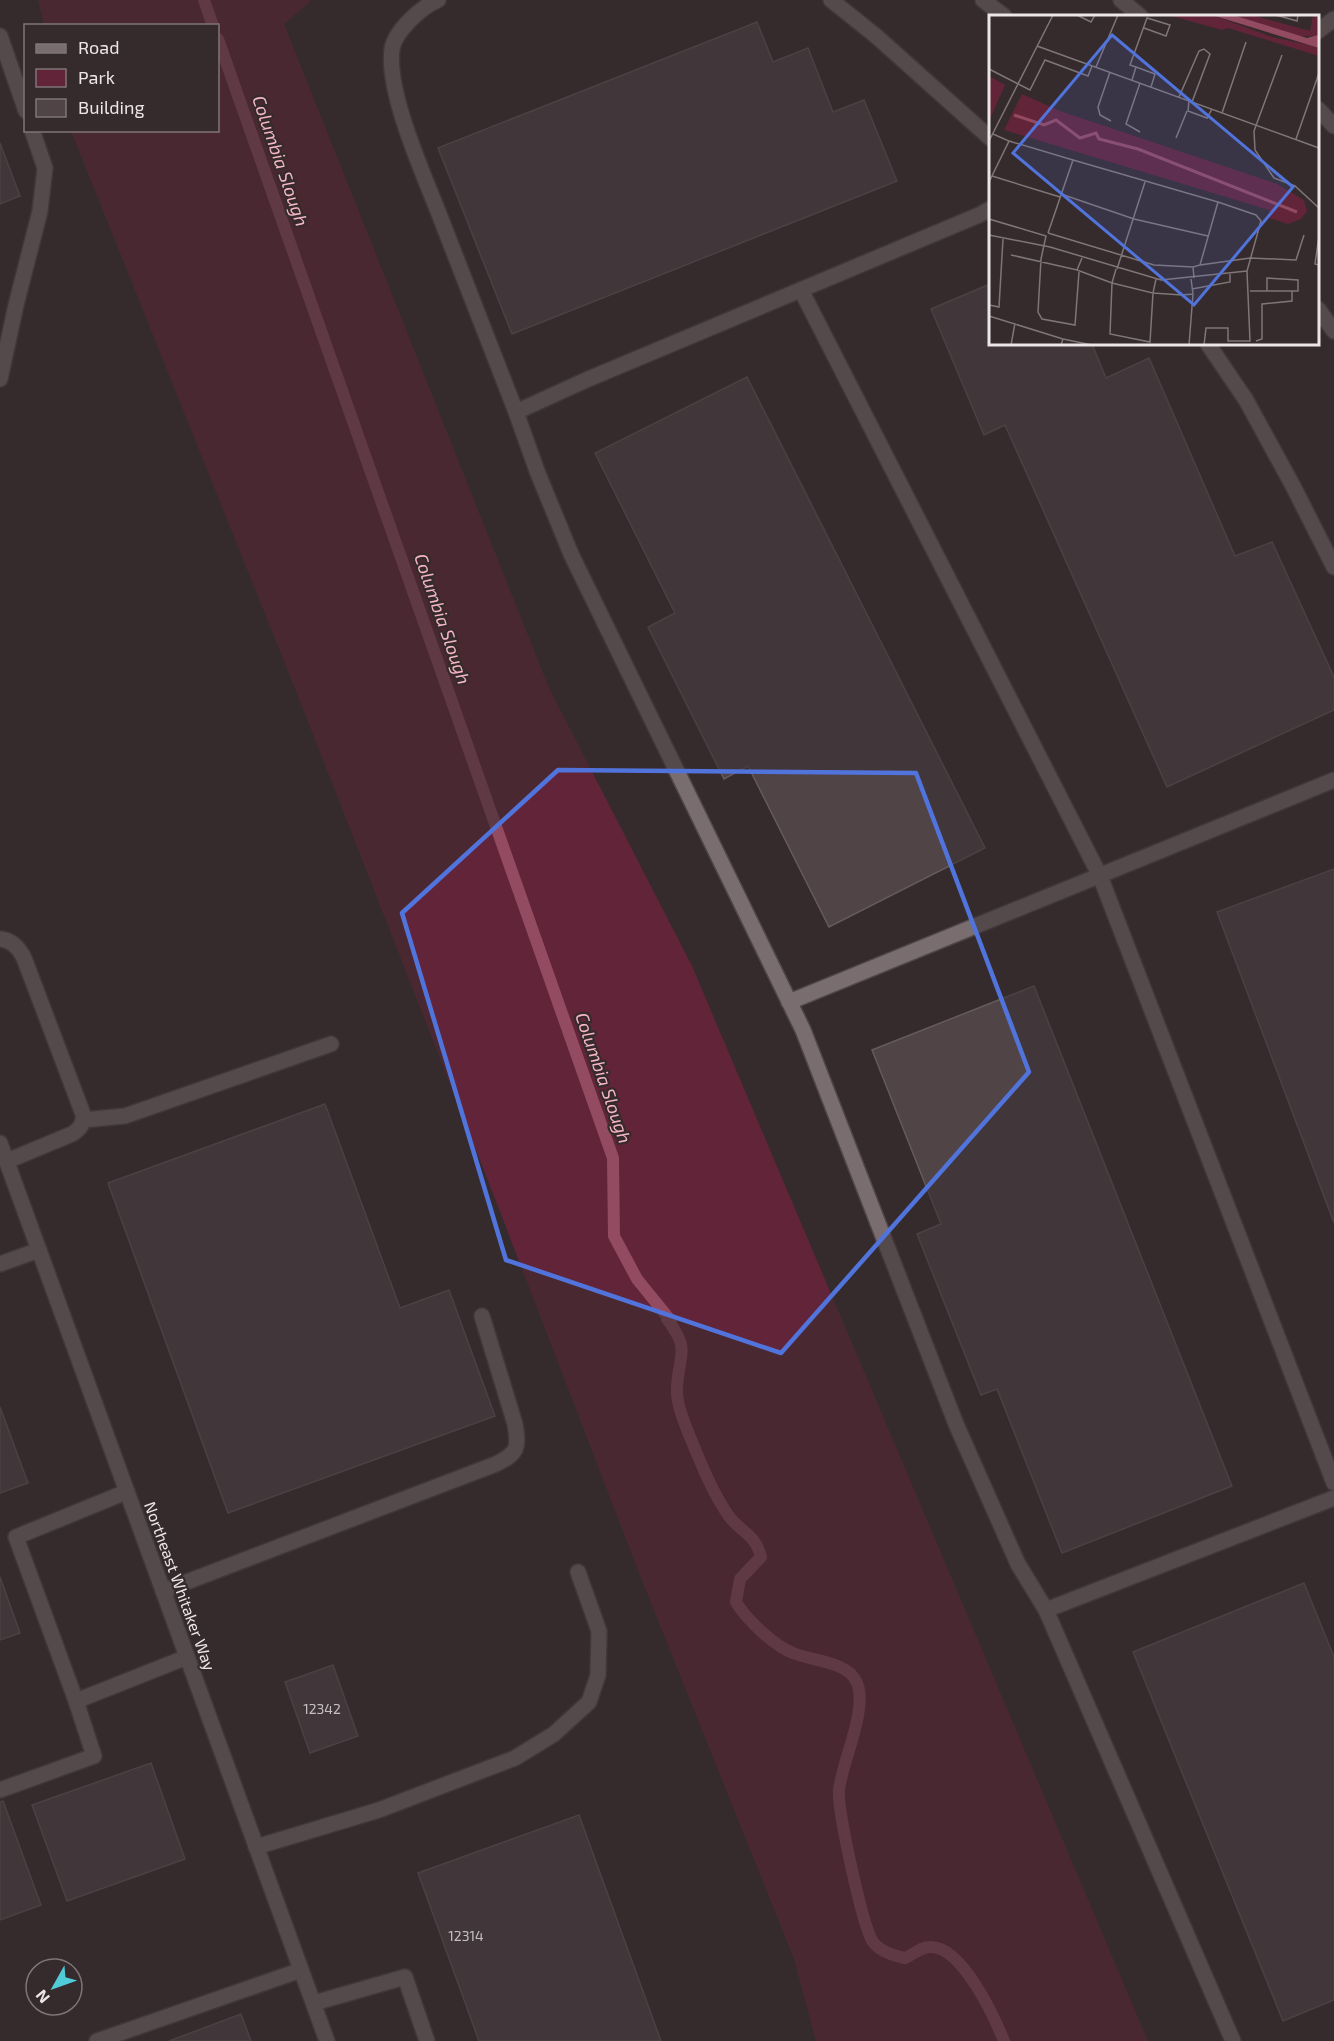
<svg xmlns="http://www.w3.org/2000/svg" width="1334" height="2041" font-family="'Exo 2',sans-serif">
<rect width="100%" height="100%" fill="#352b2d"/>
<polygon fill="#622439" points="38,0 312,0 284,24 549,688 692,966 1148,2041 816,2041 794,1959 641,1578 499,1209 296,691 71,131 218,130 218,26 44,25"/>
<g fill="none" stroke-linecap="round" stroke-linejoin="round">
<g stroke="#934b61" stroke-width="12">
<polyline points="204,0 213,26"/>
<path d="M218 39 613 1158 614 1236 637 1279 671 1321 667 1319C691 1351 679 1352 677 1387 676 1402 683 1419 688 1432 699 1459 711 1490 728 1515 741 1533 755 1533 761 1557L740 1579 736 1602C746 1619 774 1646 793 1653 812 1661 848 1661 857 1683 868 1709 842 1762 839 1790 837 1809 863 1928 873 1942 880 1951 895 1956 905 1958 914 1954 920 1947 931 1947 962 1947 994 2016 1004 2041"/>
</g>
</g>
<g fill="#504447" stroke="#665a5d" stroke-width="1.5">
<polygon points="757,22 773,62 808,48 833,112 864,100 897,181 512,334 438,148"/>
<polygon points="0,143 20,196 0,204"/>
<polygon points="990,284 990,344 1092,344 1106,378 1149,358 1235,556 1272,542 1334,677 1334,710 1167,787 1005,425 984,435 931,309"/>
<polygon points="747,377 985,848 829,927 748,766 724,779 648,627 675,613 595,453"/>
<polygon points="1334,869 1334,1223 1217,912"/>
<polygon points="1034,986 1232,1486 1062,1553 997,1389 981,1395 917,1234 941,1224 872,1050"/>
<polygon points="325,1104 400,1308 449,1290 495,1416 228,1513 108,1183"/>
<polygon points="0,1407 28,1483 0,1493"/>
<polygon points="0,1577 20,1633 0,1640"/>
<polygon points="1304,1583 1334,1657 1334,2000 1283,2021 1133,1652"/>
<polygon points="333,1665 358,1736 310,1753 285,1682"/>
<polygon points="151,1763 185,1859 67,1901 32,1805"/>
<polygon points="3,1801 41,1905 0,1920 0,1802"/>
<polygon points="579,1815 661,2041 479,2041 418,1873"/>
<polygon points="241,2014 251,2041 169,2041"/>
</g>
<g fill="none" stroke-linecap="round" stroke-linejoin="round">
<g stroke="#4f4648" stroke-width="18">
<g id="service">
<path d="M438 0C421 7 395 31 392 49 386 93 425 177 441 219 466 284 491 348 516 412"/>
<polyline points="831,0 876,36 990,138"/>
<polyline points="1121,0 1140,16"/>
<polyline points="1318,31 1334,19"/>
<polyline points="0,36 26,111"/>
<polyline points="1318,109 1334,126"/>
<polyline points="990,209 979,215 586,380 516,412 537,471 571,554 803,1030 956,1424 1018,1564 1046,1610"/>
<polyline points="801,290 1100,876 1334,1483"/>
<polyline points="1208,344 1246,400 1293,486 1334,567"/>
<polyline points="0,379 16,305 40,211 45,168 32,130"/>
<path d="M0 939C12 940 19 948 24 958L83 1114C84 1124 80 1129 72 1134L7 1161"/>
<polyline points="789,1002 1334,780"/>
<polyline points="83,1120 125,1116 331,1044"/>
<polyline points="0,1264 39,1250"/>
<path d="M163 1591 496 1464C518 1453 519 1448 515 1424L482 1316"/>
<polyline points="76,1701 16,1537 126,1492"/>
<polyline points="0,1790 94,1756 76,1701 187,1657"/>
<polyline points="256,1847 379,1810 515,1758 554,1734 589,1702 598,1675 599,1631 578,1572"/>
<polyline points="314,2003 405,1977 427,2041"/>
<polyline points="97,2041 301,1970"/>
<polyline points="1233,2041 1046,1610 1334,1498"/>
</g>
</g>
<g stroke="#4f4648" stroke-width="18">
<g id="minor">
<polyline points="983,0 1004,16"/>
<polyline points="1318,309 1334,331"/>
</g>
</g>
<g stroke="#4f4648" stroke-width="18">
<polyline id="tertiary" points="0,1143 327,2041"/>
</g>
<use href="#service" stroke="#7a6d70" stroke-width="15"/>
<use href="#minor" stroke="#7a6d70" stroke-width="15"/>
<use href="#tertiary" stroke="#7a6d70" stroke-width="15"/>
</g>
<path d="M0 0H1334V2041H0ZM558 770 916 773 1029 1072 781 1353 506 1260 402 913Z" fill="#352b2d" fill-opacity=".55" fill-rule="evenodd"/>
<path fill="none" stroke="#5174dc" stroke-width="4.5" stroke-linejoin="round" d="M558 770 916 773 1029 1072 781 1353 506 1260 402 913Z"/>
<g text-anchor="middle" stroke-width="4.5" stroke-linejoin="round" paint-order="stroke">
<g font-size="14" fill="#c6bec0">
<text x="322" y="1714">12342</text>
<text x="466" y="1941">12314</text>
</g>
<g font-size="16" fill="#ede6e8" stroke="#352b2d">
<text transform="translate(180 1586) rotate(70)" y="6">Northeast Whitaker Way</text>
</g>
<g font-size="18" font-style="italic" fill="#f7b6c6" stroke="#352b2d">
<text transform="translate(280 161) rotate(71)" y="6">Columbia Slough</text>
<text transform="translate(442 619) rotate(71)" y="6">Columbia Slough</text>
<text transform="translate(603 1078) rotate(71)" y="6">Columbia Slough</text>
</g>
</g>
<g transform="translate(989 15)">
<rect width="330" height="330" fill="#352b2d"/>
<path d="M179 0H223L283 22 325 31 330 33V41L239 13 233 15ZM244 0H263L321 16 324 0H330V21H309ZM0 61 16 70 0 106ZM33 79 71 96 288 169 315 185 318 196 312 204 299 209 280 203V195L15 115Z" fill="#622439"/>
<path d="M223 0H244L318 23 329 20 330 33Z" fill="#934b61"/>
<path fill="none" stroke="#934b61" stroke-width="3" d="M25 100 55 110 67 105 91 123 107 118 110 124 149 134 308 197"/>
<path fill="none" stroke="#7f7678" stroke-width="1.5" d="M88 0 102 7 106 0M287 0 308 6 309 0M48 31 330 133M293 40 265 116 266 135 285 163 306 171 330 193M107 52 129 0M147 52 166 59 162 72M0 54 41 75 56 45 99 61 103 51M121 57 109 92 111 100 122 106M143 65 147 52 141 50 158 3 181 10 177 21 155 13M151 68 137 109 151 117M190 82 210 36 215 34 221 39 203 87M200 86 199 96 218 103 223 94M233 98 257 27M187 123 198 96M307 124 330 58M0 126 64 0M20 126 84 145 59 218M84 145 229 187 211 250 204 252 205 263M3 161 71 182M0 167 20 126 4 119M72 179 145 204 219 221M0 204 57 221 52 244 49 297 53 304 86 310 90 257M59 218 165 250 204 252M0 220 61 232 172 265 258 256M330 221 326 249 330 250M22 240 88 255 93 243M211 250 261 243 307 245 315 220M128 254 156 167M88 255 123 268 127 254M167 264 164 278 193 280 204 279 202 264M123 268 164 278 161 327 121 319ZM203 274 241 267V257M261 276H278V263L309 265V276H278M0 290 10 292 14 224M0 301 74 324 72 330M74 324 103 330M267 326 273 324V289L303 286V276M22 330 26 308M200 330 204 279M215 330 217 313H239V326H261L258 256 272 206 267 200 229 187"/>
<path fill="#5174dc" fill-opacity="0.15" stroke="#5174dc" stroke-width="3" d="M123 20 304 172 205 290 24 138Z"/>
<rect width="330" height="330" fill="none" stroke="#ede6e8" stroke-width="3"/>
</g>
<rect x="24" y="24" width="195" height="108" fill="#352b2d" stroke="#7f7678" stroke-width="1.5"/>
<rect x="36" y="44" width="30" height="9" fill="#7a6d70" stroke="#7f7678" stroke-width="1.5"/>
<text x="78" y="54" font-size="18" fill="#ede6e8">Road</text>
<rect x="36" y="69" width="30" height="18" fill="#622439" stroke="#7f7678" stroke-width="1.5"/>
<text x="78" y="84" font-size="18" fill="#ede6e8">Park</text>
<rect x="36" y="99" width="30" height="18" fill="#504447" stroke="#7f7678" stroke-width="1.5"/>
<text x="78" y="114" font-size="18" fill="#ede6e8">Building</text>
<g transform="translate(54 1987) rotate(230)"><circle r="28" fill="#352b2d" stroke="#7f7678" stroke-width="1.5"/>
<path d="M0-4.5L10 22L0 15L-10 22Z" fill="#52cbd8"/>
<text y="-9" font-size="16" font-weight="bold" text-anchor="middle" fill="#ede6e8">N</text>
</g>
</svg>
